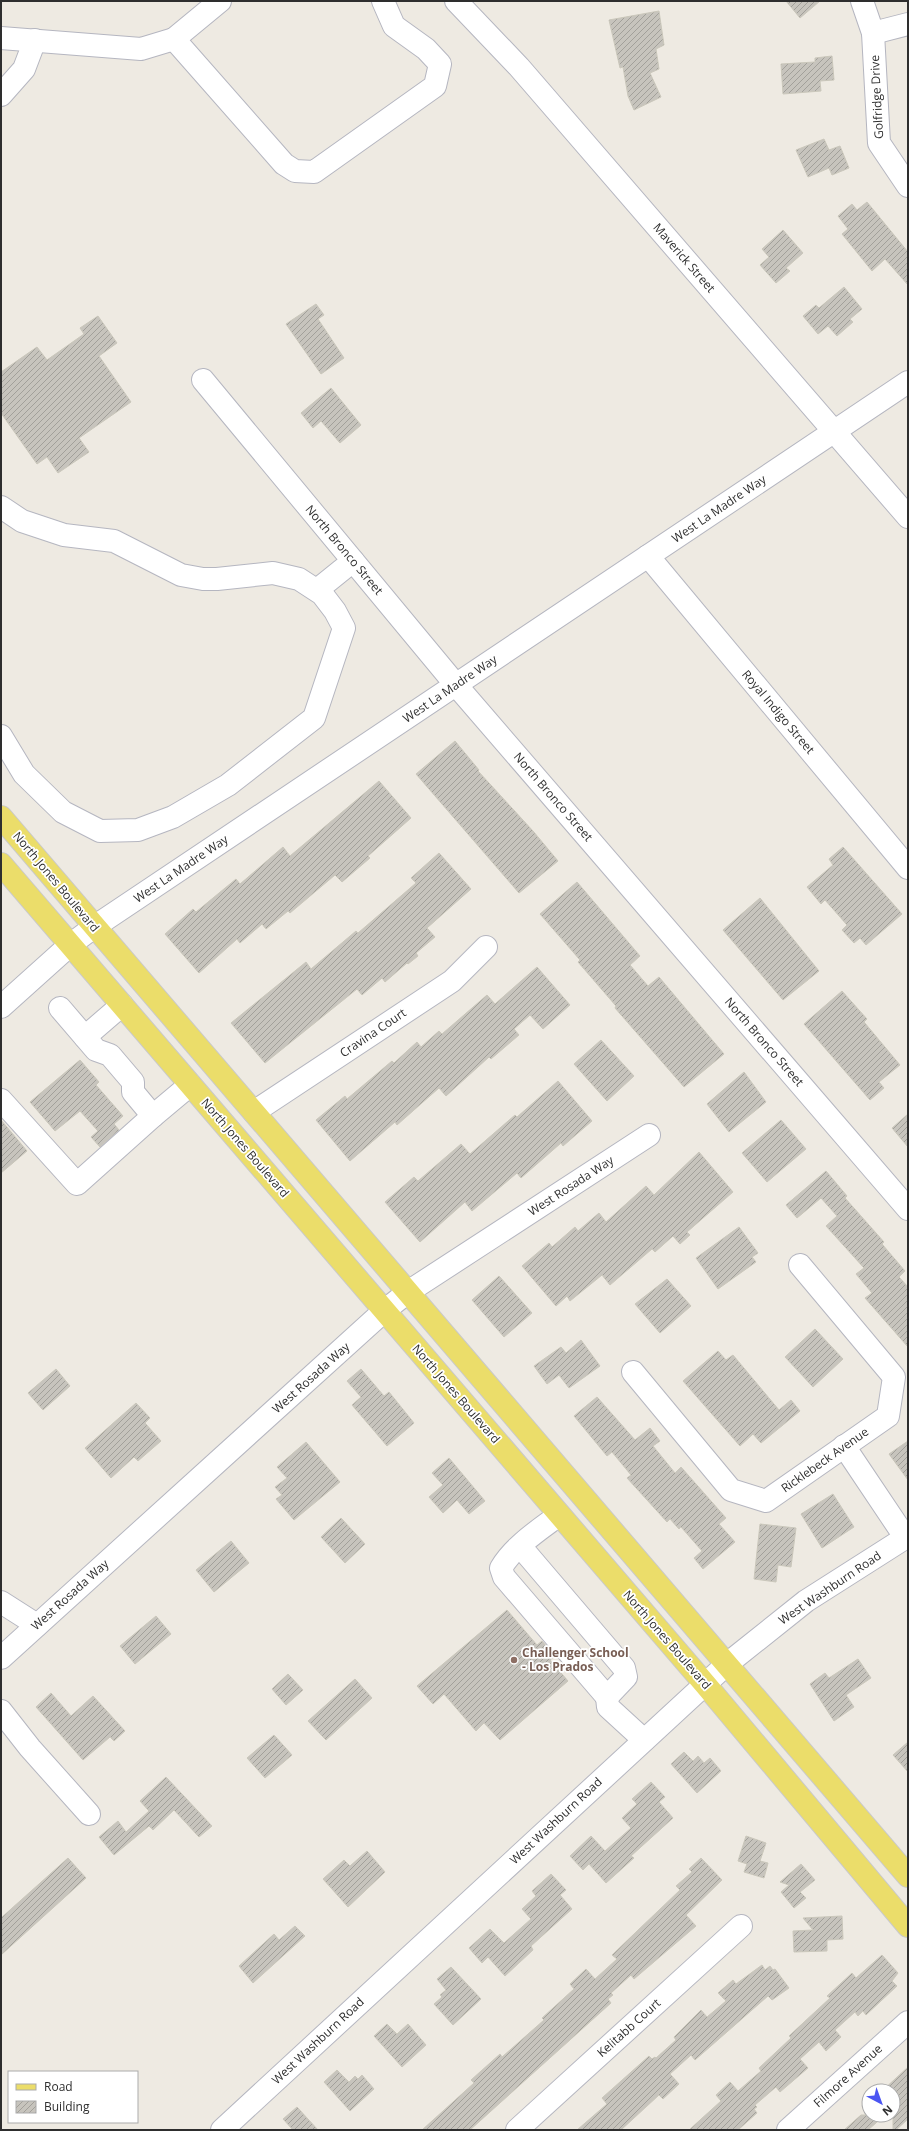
<svg xmlns="http://www.w3.org/2000/svg" width="909" height="2131" font-family="'Open Sans',sans-serif">
<defs>
<pattern id="building-hatch" width="6" height="6" patternUnits="userSpaceOnUse"><rect width="6" height="6" fill="#c7c4bd"/><path d="M-1 1l2-2M0 6l6-6M5 7l2-2" fill="none" stroke="#a2a09a"/></pattern>
</defs>
<rect width="100%" height="100%" fill="#eeeae2"/>
<g fill="url(#building-hatch)" stroke="#cac7bb">
<polygon points="786,1 820,1 800,18"/>
<polygon points="659,11 664,45 656,49 659,69 650,73 661,97 634,110 628,96 623,67 620,68 609,20"/>
<polygon points="832,56 834,80 820,81 821,91 783,94 781,64 815,62 815,58"/>
<polygon points="824,139 829,150 840,146 849,168 832,175 829,168 808,177 796,150"/>
<polygon points="867,202 908,252 908,285 885,259 872,271 842,234 848,229 838,216 852,204 857,210"/>
<polygon points="783,230 803,253 786,268 790,271 776,283 760,265 769,257 762,249"/>
<polygon points="844,287 862,309 850,319 853,322 837,336 828,326 818,334 803,316 816,305 819,308"/>
<polygon points="316,304 324,315 318,319 344,358 321,374 286,324"/>
<polygon points="98,316 117,343 99,356 131,402 79,438 89,452 58,473 47,457 37,464 1,413 1,372 37,347 47,360 84,334 80,328"/>
<polygon points="331,388 361,425 340,443 321,421 313,428 301,413"/>
<polygon points="455,741 479,770 478,771 533,831 558,861 519,893 416,774"/>
<polygon points="379,781 411,818 368,856 370,858 342,882 335,875 290,913 288,911 266,929 262,924 240,943 237,939 199,973 165,934 193,909 196,912 236,879 240,884 283,847 290,856"/>
<polygon points="843,847 902,914 866,945 860,938 854,943 842,930 847,925 825,900 821,904 807,887 833,865 829,859"/>
<polygon points="439,853 471,889 427,928 435,937 416,953 418,956 408,964 407,963 385,982 382,978 362,995 357,989 265,1063 231,1023 306,962 311,969 356,931 358,933 416,883 411,878"/>
<polygon points="577,882 640,956 630,965 648,986 659,977 724,1054 684,1087 615,1008 616,1006 578,962 580,960 540,914"/>
<polygon points="760,898 819,971 783,1000 723,930"/>
<polygon points="537,967 570,1005 543,1029 530,1015 514,1029 519,1035 491,1059 489,1057 446,1096 439,1088 397,1125 395,1122 350,1161 316,1120 345,1096 347,1099 392,1061 394,1063 417,1042 421,1047 439,1031 442,1034 487,995 495,1004"/>
<polygon points="842,991 867,1019 864,1022 900,1065 879,1082 884,1088 870,1100 804,1024"/>
<polygon points="601,1040 634,1076 607,1101 574,1064"/>
<polygon points="80,1060 99,1082 96,1085 123,1116 114,1124 119,1130 100,1147 91,1137 98,1131 80,1111 55,1131 30,1102"/>
<polygon points="744,1072 766,1102 729,1132 707,1104"/>
<polygon points="558,1081 592,1121 563,1146 561,1143 521,1178 517,1173 472,1211 465,1202 420,1242 385,1202 414,1177 418,1181 461,1144 470,1154 515,1115 517,1117"/>
<polygon points="908,1114 908,1147 892,1128"/>
<polygon points="1,1120 27,1151 1,1173"/>
<polygon points="781,1120 806,1149 767,1182 742,1153"/>
<polygon points="699,1152 733,1192 687,1232 690,1235 680,1244 673,1236 655,1252 652,1249 610,1285 602,1275 570,1301 567,1296 556,1306 522,1266 549,1243 552,1247 575,1227 578,1231 599,1213 606,1222 646,1186 654,1195"/>
<polygon points="826,1171 847,1196 845,1198 884,1242 882,1244 905,1271 899,1277 908,1287 908,1347 865,1298 872,1293 856,1274 864,1268 826,1226 837,1216 821,1198 797,1218 786,1205"/>
<polygon points="739,1227 758,1253 752,1257 756,1262 718,1289 696,1258"/>
<polygon points="499,1276 532,1313 504,1337 472,1300"/>
<polygon points="667,1279 691,1306 660,1333 635,1304"/>
<polygon points="815,1329 843,1359 813,1387 785,1357"/>
<polygon points="581,1340 600,1366 569,1388 559,1375 547,1384 534,1366 561,1347 566,1353"/>
<polygon points="718,1351 726,1360 733,1355 779,1410 791,1400 800,1411 761,1443 753,1434 740,1446 683,1381"/>
<polygon points="56,1369 70,1386 43,1410 28,1393"/>
<polygon points="361,1369 384,1396 389,1392 414,1423 387,1446 352,1405 361,1397 347,1381"/>
<polygon points="597,1397 635,1440 650,1428 660,1441 653,1446 675,1473 681,1467 726,1518 719,1524 735,1542 703,1569 694,1558 702,1551 681,1527 679,1529 670,1519 667,1522 627,1478 631,1475 612,1452 607,1456 574,1416"/>
<polygon points="136,1403 150,1418 145,1423 161,1441 138,1461 134,1457 111,1478 85,1448"/>
<polygon points="908,1441 908,1480 889,1454"/>
<polygon points="306,1442 340,1482 294,1520 276,1499 282,1495 275,1487 287,1478 277,1467"/>
<polygon points="449,1458 485,1501 469,1514 457,1500 443,1513 429,1497 443,1485 432,1473"/>
<polygon points="833,1494 854,1527 822,1548 801,1514"/>
<polygon points="341,1518 365,1544 345,1563 321,1537"/>
<polygon points="760,1524 796,1528 791,1567 778,1565 776,1582 754,1579"/>
<polygon points="231,1541 249,1563 214,1592 196,1570"/>
<polygon points="507,1610 537,1645 542,1641 555,1656 550,1660 568,1681 500,1740 484,1723 476,1731 444,1694 433,1704 417,1686"/>
<polygon points="156,1616 171,1634 135,1664 120,1646"/>
<polygon points="858,1659 871,1678 846,1695 854,1707 834,1721 810,1684 825,1673 829,1678"/>
<polygon points="288,1674 303,1690 286,1705 272,1689"/>
<polygon points="355,1679 372,1698 326,1740 308,1721"/>
<polygon points="51,1693 71,1716 93,1696 125,1731 114,1741 110,1737 83,1760 36,1707"/>
<polygon points="274,1735 292,1755 265,1778 247,1758"/>
<polygon points="908,1742 908,1772 893,1755"/>
<polygon points="684,1752 693,1761 698,1756 704,1763 710,1758 721,1771 697,1793 671,1764"/>
<polygon points="166,1777 212,1826 199,1837 174,1810 153,1830 149,1826 114,1855 99,1837 118,1821 126,1832 149,1811 140,1801"/>
<polygon points="651,1782 665,1797 659,1802 673,1818 631,1856 634,1858 606,1883 589,1864 583,1870 570,1856 591,1836 605,1851 631,1828 622,1818 637,1804 632,1799"/>
<polygon points="746,1836 766,1843 760,1861 768,1863 764,1878 744,1872 747,1864 738,1861"/>
<polygon points="367,1851 385,1872 348,1907 323,1879 344,1860 350,1866"/>
<polygon points="68,1858 86,1878 1,1955 1,1918"/>
<polygon points="701,1858 722,1880 686,1915 696,1926 634,1979 631,1975 611,1993 613,1995 608,1999 611,2003 470,2130 422,2130 474,2083 471,2080 500,2054 502,2057 544,2020 542,2018 574,1989 570,1984 586,1969 595,1979 617,1959 612,1955 680,1890 676,1886 692,1872 689,1869"/>
<polygon points="801,1864 815,1880 800,1892 806,1898 794,1908 781,1892 789,1885 780,1882"/>
<polygon points="551,1874 566,1890 560,1895 572,1909 531,1946 533,1950 505,1976 488,1957 482,1963 469,1948 490,1929 504,1943 531,1919 522,1909 536,1896 532,1891"/>
<polygon points="842,1916 843,1939 827,1940 827,1951 794,1952 793,1931 813,1930 803,1918"/>
<polygon points="295,1926 305,1936 253,1983 239,1966 274,1934 279,1940"/>
<polygon points="882,1955 898,1973 892,1981 897,1986 866,2015 863,2011 858,2016 855,2012 835,2030 841,2037 826,2051 819,2042 800,2059 808,2068 780,2092 776,2087 755,2105 757,2107 754,2109 757,2113 738,2130 689,2130 721,2101 716,2095 730,2082 738,2091 761,2071 759,2068 791,2038 789,2036 830,1998 827,1996 852,1973 856,1978"/>
<polygon points="762,1965 765,1970 770,1966 773,1970 775,1969 789,1988 772,2000 768,1996 695,2060 691,2055 670,2074 679,2084 663,2099 659,2095 621,2130 577,2130 607,2104 602,2098 649,2056 652,2059 655,2057 656,2058 676,2040 674,2037 701,2010 707,2017 726,2001 718,1993 733,1980 736,1984"/>
<polygon points="451,1967 481,1999 453,2025 434,2004 442,1997 440,1995 446,1990 437,1979"/>
<polygon points="387,2024 397,2034 408,2024 426,2045 402,2067 374,2036"/>
<polygon points="908,2067 908,2119 896,2130 893,2130 893,2091 882,2091"/>
<polygon points="337,2070 349,2082 355,2076 358,2079 362,2075 374,2089 350,2111 324,2082"/>
<polygon points="297,2107 318,2130 293,2130 283,2119"/>
<polygon points="861,2115 885,2115 868,2130 844,2130"/>
</g>
<g fill="none" stroke-linecap="round" stroke-linejoin="round">
<g stroke="#b5b6c0" stroke-width="24">
<g id="minor">
<polyline points="456,1 519,67 908,517"/>
<polyline points="862,1 873,33 879,143 908,186"/>
<polyline points="873,33 908,24"/>
<polyline points="1,38 141,49 174,39 284,164 295,171 314,172 435,86 440,64 426,49 394,26 383,1"/>
<polyline points="174,39 220,1"/>
<polyline points="1,95 24,69 35,40"/>
<polyline points="203,380 456,685 908,1209"/>
<polyline points="1,507 22,521 64,535 114,541 181,575 203,579 217,579 273,573 299,579 322,594 335,611 344,628 314,718 228,785 173,817 138,830 100,831 63,812 24,774 1,736"/>
<polyline points="648,556 908,868"/>
<polyline points="317,590 353,561"/>
<polyline points="1,1007 70,945 94,927 908,382"/>
<polyline points="60,1008 96,1050 110,1055 133,1082 133,1092 153,1116 190,1085"/>
<polyline points="85,1037 122,1005"/>
<polyline points="1,1100 77,1184 153,1116"/>
<polyline points="254,1112 452,981 486,947"/>
<polyline points="633,1372 731,1490 766,1501 888,1416 894,1377 800,1265"/>
<polyline points="844,1446 905,1537"/>
<path d="M520 1546 624 1668 626 1677 607 1697 504 1577 501 1568C514 1546 539 1530 559 1515"/>
<polyline points="1,1602 37,1625"/>
<polyline points="1,1658 384,1311 408,1292 649,1135"/>
<polyline points="607,1697 608,1707 644,1740"/>
<polyline points="1,1711 30,1748 89,1814"/>
<polyline points="222,2130 727,1664 806,1601 908,1536"/>
<polyline points="517,2130 741,1926"/>
<polyline points="788,2130 908,2022"/>
</g>
</g>
<g stroke="#c9c9c9" stroke-width="24">
<g id="major">
<polyline points="1,817 908,1876"/>
<polyline points="1,864 705,1684 908,1926"/>
</g>
</g>
<use href="#minor" stroke="#fff" stroke-width="22"/>
<use href="#major" stroke="#ebdd6a" stroke-width="22"/>
</g>
<circle fill="#8d6e63" stroke="#fff" stroke-width="1.5" cx="514" cy="1660" r="4"/>
<g text-anchor="middle" stroke-width="3.5" stroke-linejoin="round" paint-order="stroke">
<g font-size="12" fill="#2e2e2e" stroke="#fff">
<text transform="translate(877 97) rotate(-93)" y="4">Golfridge Drive</text>
<text transform="translate(684 258) rotate(49)" y="4">Maverick Street</text>
<text transform="translate(719 509) rotate(-34)" y="4">West La Madre Way</text>
<text transform="translate(344 550) rotate(50)" y="4">North Bronco Street</text>
<text transform="translate(450 689) rotate(-34)" y="4">West La Madre Way</text>
<text transform="translate(778 712) rotate(50)" y="4">Royal Indigo Street</text>
<text transform="translate(553 797) rotate(49)" y="4">North Bronco Street</text>
<text transform="translate(181 869) rotate(-34)" y="4">West La Madre Way</text>
<text transform="translate(56 882) rotate(50)" y="4">North Jones Boulevard</text>
<text transform="translate(373 1033) rotate(-34)" y="4">Cravina Court</text>
<text transform="translate(764 1042) rotate(49)" y="4">North Bronco Street</text>
<text transform="translate(245 1148) rotate(49)" y="4">North Jones Boulevard</text>
<text transform="translate(571 1186) rotate(-33)" y="4">West Rosada Way</text>
<text transform="translate(311 1378) rotate(-42)" y="4">West Rosada Way</text>
<text transform="translate(456 1394) rotate(49)" y="4">North Jones Boulevard</text>
<text transform="translate(825 1460) rotate(-35)" y="4">Ricklebeck Avenue</text>
<text transform="translate(830 1588) rotate(-34)" y="4">West Washburn Road</text>
<text transform="translate(70 1595) rotate(-42)" y="4">West Rosada Way</text>
<text transform="translate(667 1640) rotate(49)" y="4">North Jones Boulevard</text>
<text transform="translate(556 1821) rotate(-43)" y="4">West Washburn Road</text>
<text transform="translate(629 2028) rotate(-42)" y="4">Kelitabb Court</text>
<text transform="translate(318 2041) rotate(-43)" y="4">West Washburn Road</text>
<text transform="translate(848 2076) rotate(-42)" y="4">Filmore Avenue</text>
</g>
<g font-size="12" font-weight="bold" fill="#785e54" stroke="#fff" text-anchor="start">
<text x="522" y="1657">Challenger School<tspan x="522" dy="14">- Los Prados</tspan></text>
</g>
</g>
<rect width="909" height="2131" fill="none" stroke="#2e2e2e" stroke-width="4"/>
<rect x="8" y="2071" width="130" height="52" fill="#ffffff" stroke="#ababab"/>
<rect x="16" y="2084" width="20" height="6" fill="#ebdd6a" stroke="#ababab"/>
<text x="44" y="2091" font-size="12" fill="#2e2e2e">Road</text>
<rect x="16" y="2101" width="20" height="12" fill="url(#building-hatch)" stroke="#ababab"/>
<text x="44" y="2111" font-size="12" fill="#2e2e2e">Building</text>
<g transform="translate(881 2103) rotate(139)"><circle r="19" fill="#ffffff" stroke="#ababab"/>
<path d="M0-3L7 15L0 10L-7 15Z" fill="#4b55f2"/>
<text y="-6" font-size="11" font-weight="bold" text-anchor="middle" fill="#2e2e2e">N</text>
</g>
</svg>
